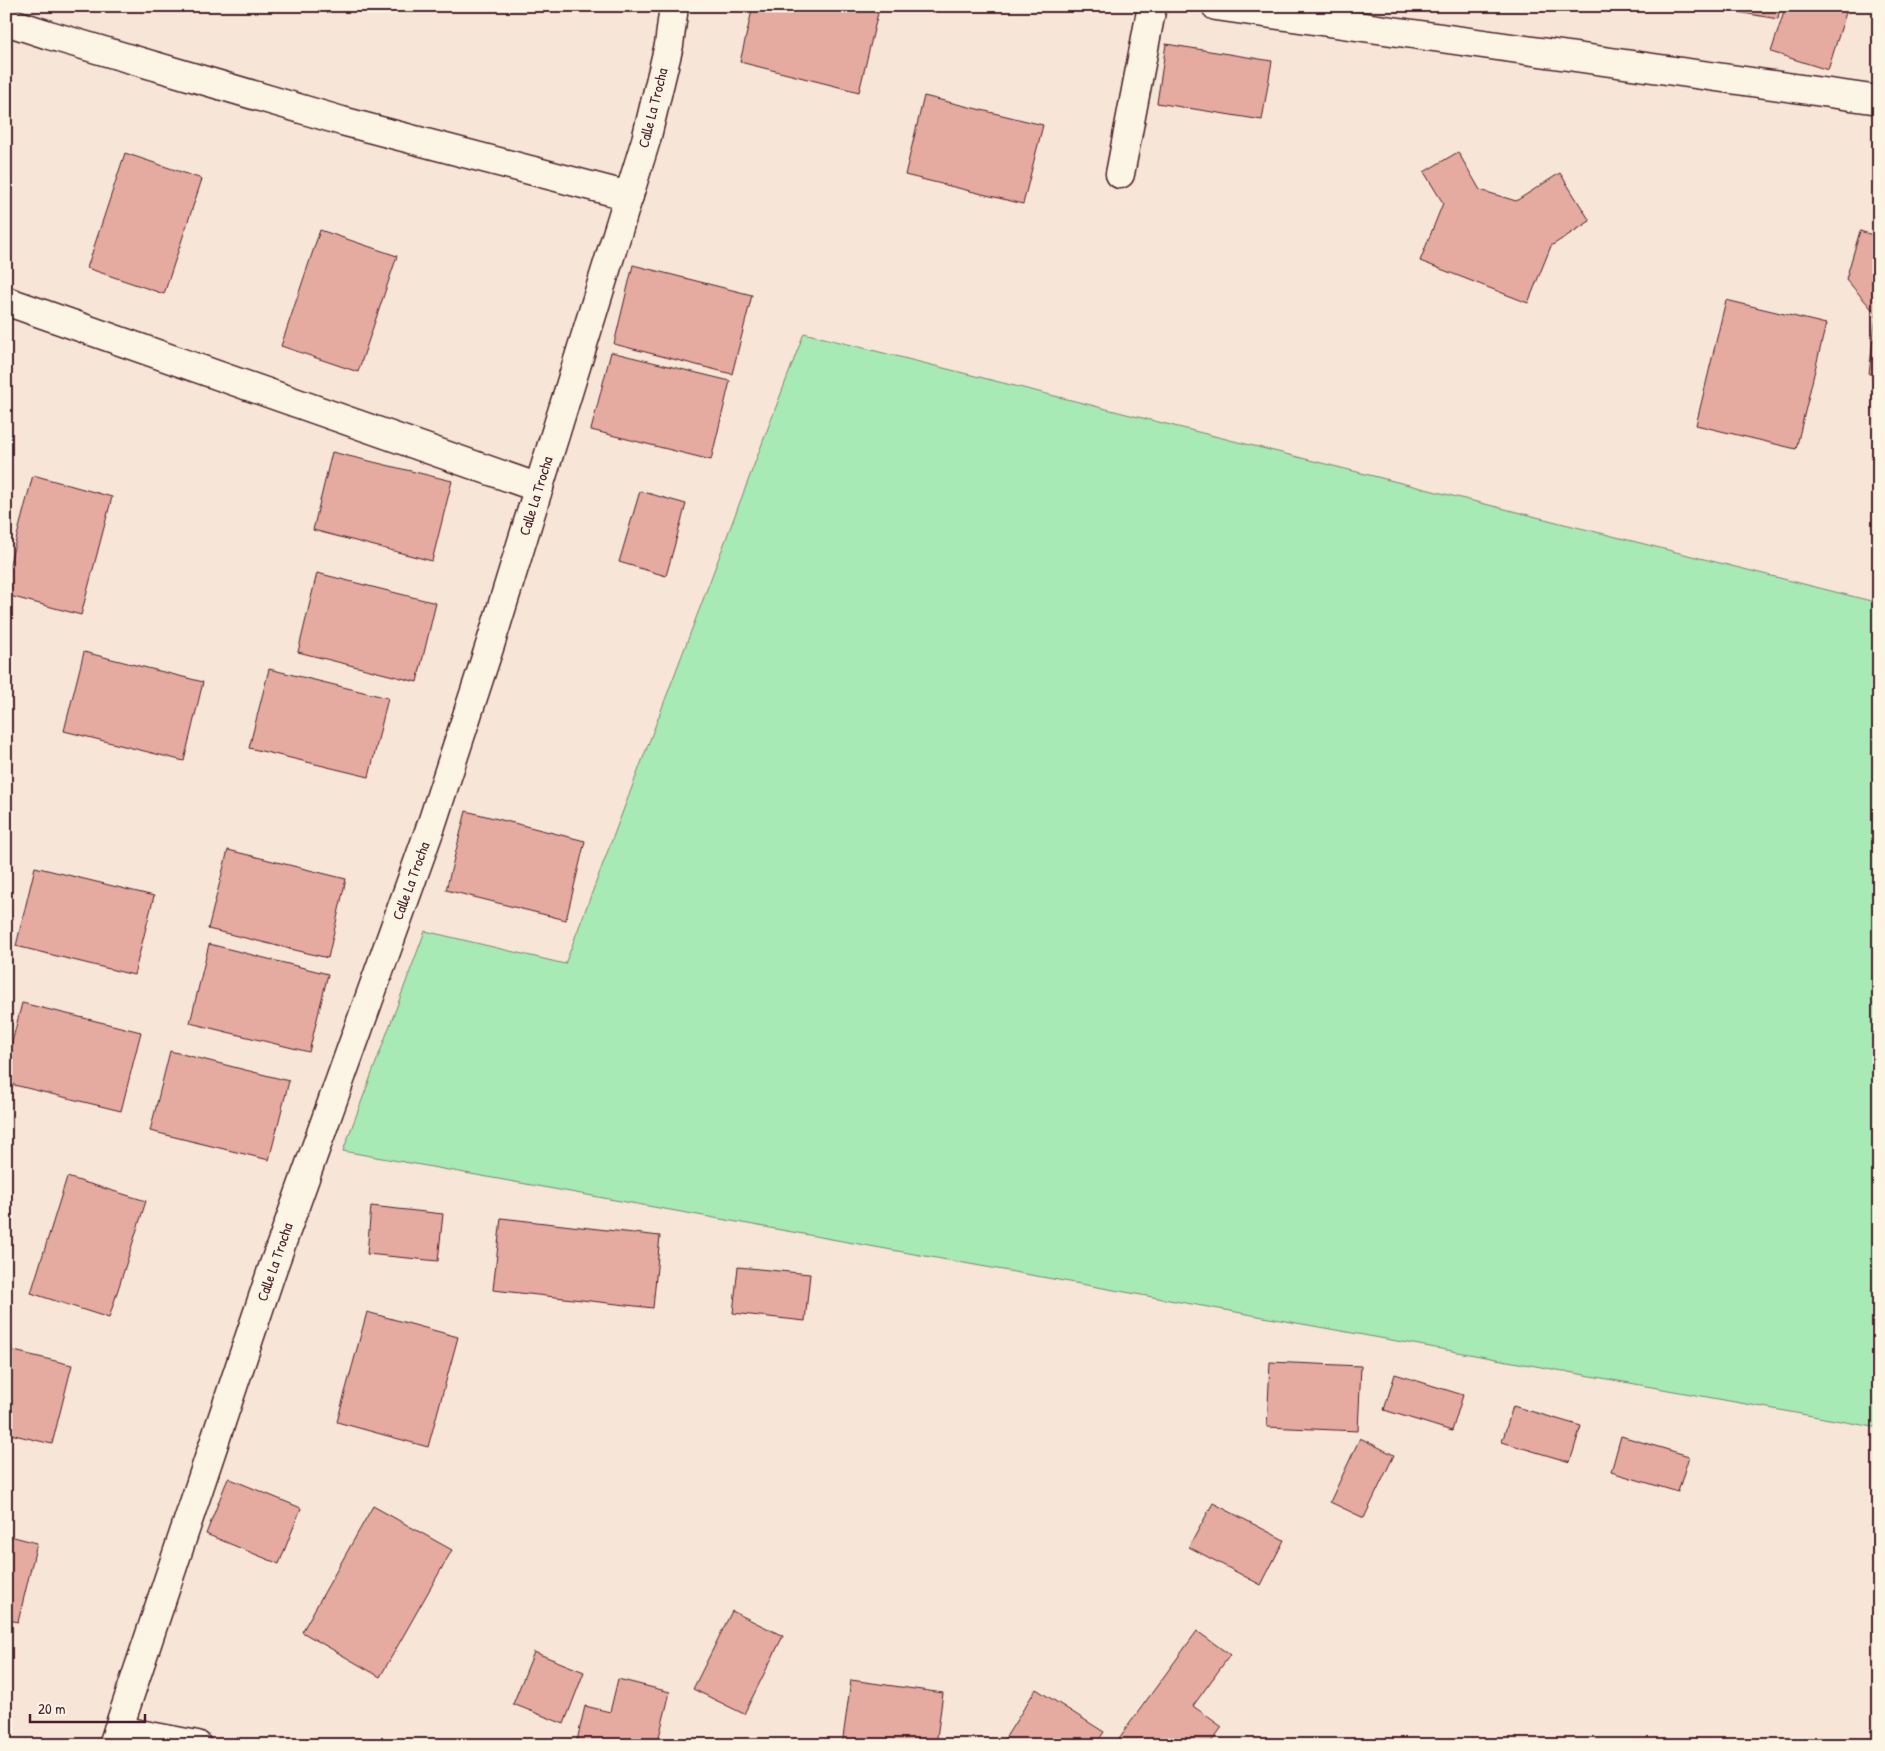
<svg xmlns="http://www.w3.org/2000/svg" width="1885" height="1751" font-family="'Patrick Hand',sans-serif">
<rect width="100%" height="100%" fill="#f7e6d7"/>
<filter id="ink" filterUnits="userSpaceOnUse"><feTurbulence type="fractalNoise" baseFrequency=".02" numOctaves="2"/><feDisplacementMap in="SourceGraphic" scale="10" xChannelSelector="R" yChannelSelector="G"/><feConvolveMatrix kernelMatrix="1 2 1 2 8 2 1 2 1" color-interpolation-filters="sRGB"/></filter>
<g filter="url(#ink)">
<polygon fill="#a7eab5" stroke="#788470" points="804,333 1879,603 1879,1428 343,1151 425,931 565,964"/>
<g fill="#e5aba0" stroke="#4a1f2b">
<polygon points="753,6 852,6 878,13 859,92 740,62"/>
<polygon points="1702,6 1780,6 1778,19"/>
<polygon points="1786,6 1848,6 1828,70 1771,52"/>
<polygon points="1166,44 1272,61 1262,120 1157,103"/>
<polygon points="924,96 1043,125 1023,204 905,175"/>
<polygon points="1458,152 1480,190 1516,201 1560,173 1590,221 1551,246 1528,303 1420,261 1443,203 1424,172"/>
<polygon points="125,153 202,179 164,294 87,268"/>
<polygon points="320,230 397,256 358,372 281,346"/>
<polygon points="1860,231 1879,237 1879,375 1869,374 1876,314 1846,279"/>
<polygon points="633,265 752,295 732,374 614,344"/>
<polygon points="1726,300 1826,324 1796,449 1696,425"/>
<polygon points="611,352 730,381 711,460 591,430"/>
<polygon points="332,452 452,481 432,561 313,530"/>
<polygon points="33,475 112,497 81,615 6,595 6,578"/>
<polygon points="640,491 686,504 666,576 619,562"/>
<polygon points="317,573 436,603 417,682 298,652"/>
<polygon points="84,652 203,682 184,761 64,731"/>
<polygon points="269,669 388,698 369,777 249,748"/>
<polygon points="466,811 585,841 566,920 446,890"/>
<polygon points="228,850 346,879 328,958 208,929"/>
<polygon points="35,867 154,896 134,975 16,946"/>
<polygon points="209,944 328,974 309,1052 190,1023"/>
<polygon points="22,1003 141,1032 121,1111 6,1083 6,1066"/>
<polygon points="170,1051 289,1081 269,1160 150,1131"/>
<polygon points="67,1177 146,1201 109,1318 31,1293"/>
<polygon points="371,1206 443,1214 438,1261 367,1254"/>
<polygon points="501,1218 660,1236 653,1308 493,1290"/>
<polygon points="738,1267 810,1274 805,1321 733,1313"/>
<polygon points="367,1312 458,1337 428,1447 337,1422"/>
<polygon points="6,1349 72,1365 52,1444 6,1433"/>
<polygon points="1270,1362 1361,1366 1358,1431 1267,1427"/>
<polygon points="1395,1374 1463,1395 1452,1431 1384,1410"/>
<polygon points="1513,1406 1581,1426 1570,1462 1502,1442"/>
<polygon points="1621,1436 1689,1456 1678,1492 1611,1472"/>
<polygon points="1360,1438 1394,1455 1364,1518 1330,1502"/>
<polygon points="228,1478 301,1508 279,1564 206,1534"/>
<polygon points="1213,1503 1284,1540 1261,1585 1189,1547"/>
<polygon points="373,1506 452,1550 380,1677 302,1632"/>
<polygon points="6,1535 37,1543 18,1622 6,1619"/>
<polygon points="732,1611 783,1636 744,1714 693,1689"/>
<polygon points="1197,1631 1230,1655 1193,1706 1222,1727 1209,1745 1114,1745"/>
<polygon points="534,1652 584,1672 564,1724 513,1704"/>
<polygon points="618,1679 670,1692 657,1745 576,1745 585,1706 610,1712"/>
<polygon points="851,1680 943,1693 936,1745 842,1745"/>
<polygon points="1036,1689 1104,1732 1095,1745 1001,1745"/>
</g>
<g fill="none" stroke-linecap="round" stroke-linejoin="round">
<g stroke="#4a1f2b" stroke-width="31">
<g id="minor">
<polyline points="1216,6 1879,100"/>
<polyline points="6,21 49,35 342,121 629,196"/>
<polyline points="1120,174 1152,6"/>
<polyline points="6,301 539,488"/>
<polyline points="118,1730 197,1745"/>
<polyline points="113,1745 272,1270 431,826 491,642 646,140 669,45 674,6"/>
</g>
</g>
<use href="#minor" stroke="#fcf5e5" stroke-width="28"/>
</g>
</g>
<g text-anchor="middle" stroke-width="4.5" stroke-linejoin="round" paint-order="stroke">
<g font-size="15" fill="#4a1f2b" stroke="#fcf5e5">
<text transform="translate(653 108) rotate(-76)" y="5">Calle La Trocha</text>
<text transform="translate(536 496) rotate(-73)" y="5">Calle La Trocha</text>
<text transform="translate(411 881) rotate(-70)" y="5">Calle La Trocha</text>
<text transform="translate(275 1262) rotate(-71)" y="5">Calle La Trocha</text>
</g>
</g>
<rect width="1885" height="1751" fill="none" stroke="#fcf5e5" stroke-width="25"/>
<rect x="12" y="12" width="1860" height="1726" fill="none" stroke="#4a1f2b" stroke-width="2" filter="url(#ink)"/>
<path d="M30 1714v8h115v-8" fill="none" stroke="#4a1f2b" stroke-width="2.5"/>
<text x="38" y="1714" font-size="15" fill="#4a1f2b" stroke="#fcf5e5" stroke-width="4" paint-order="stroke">20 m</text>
</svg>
